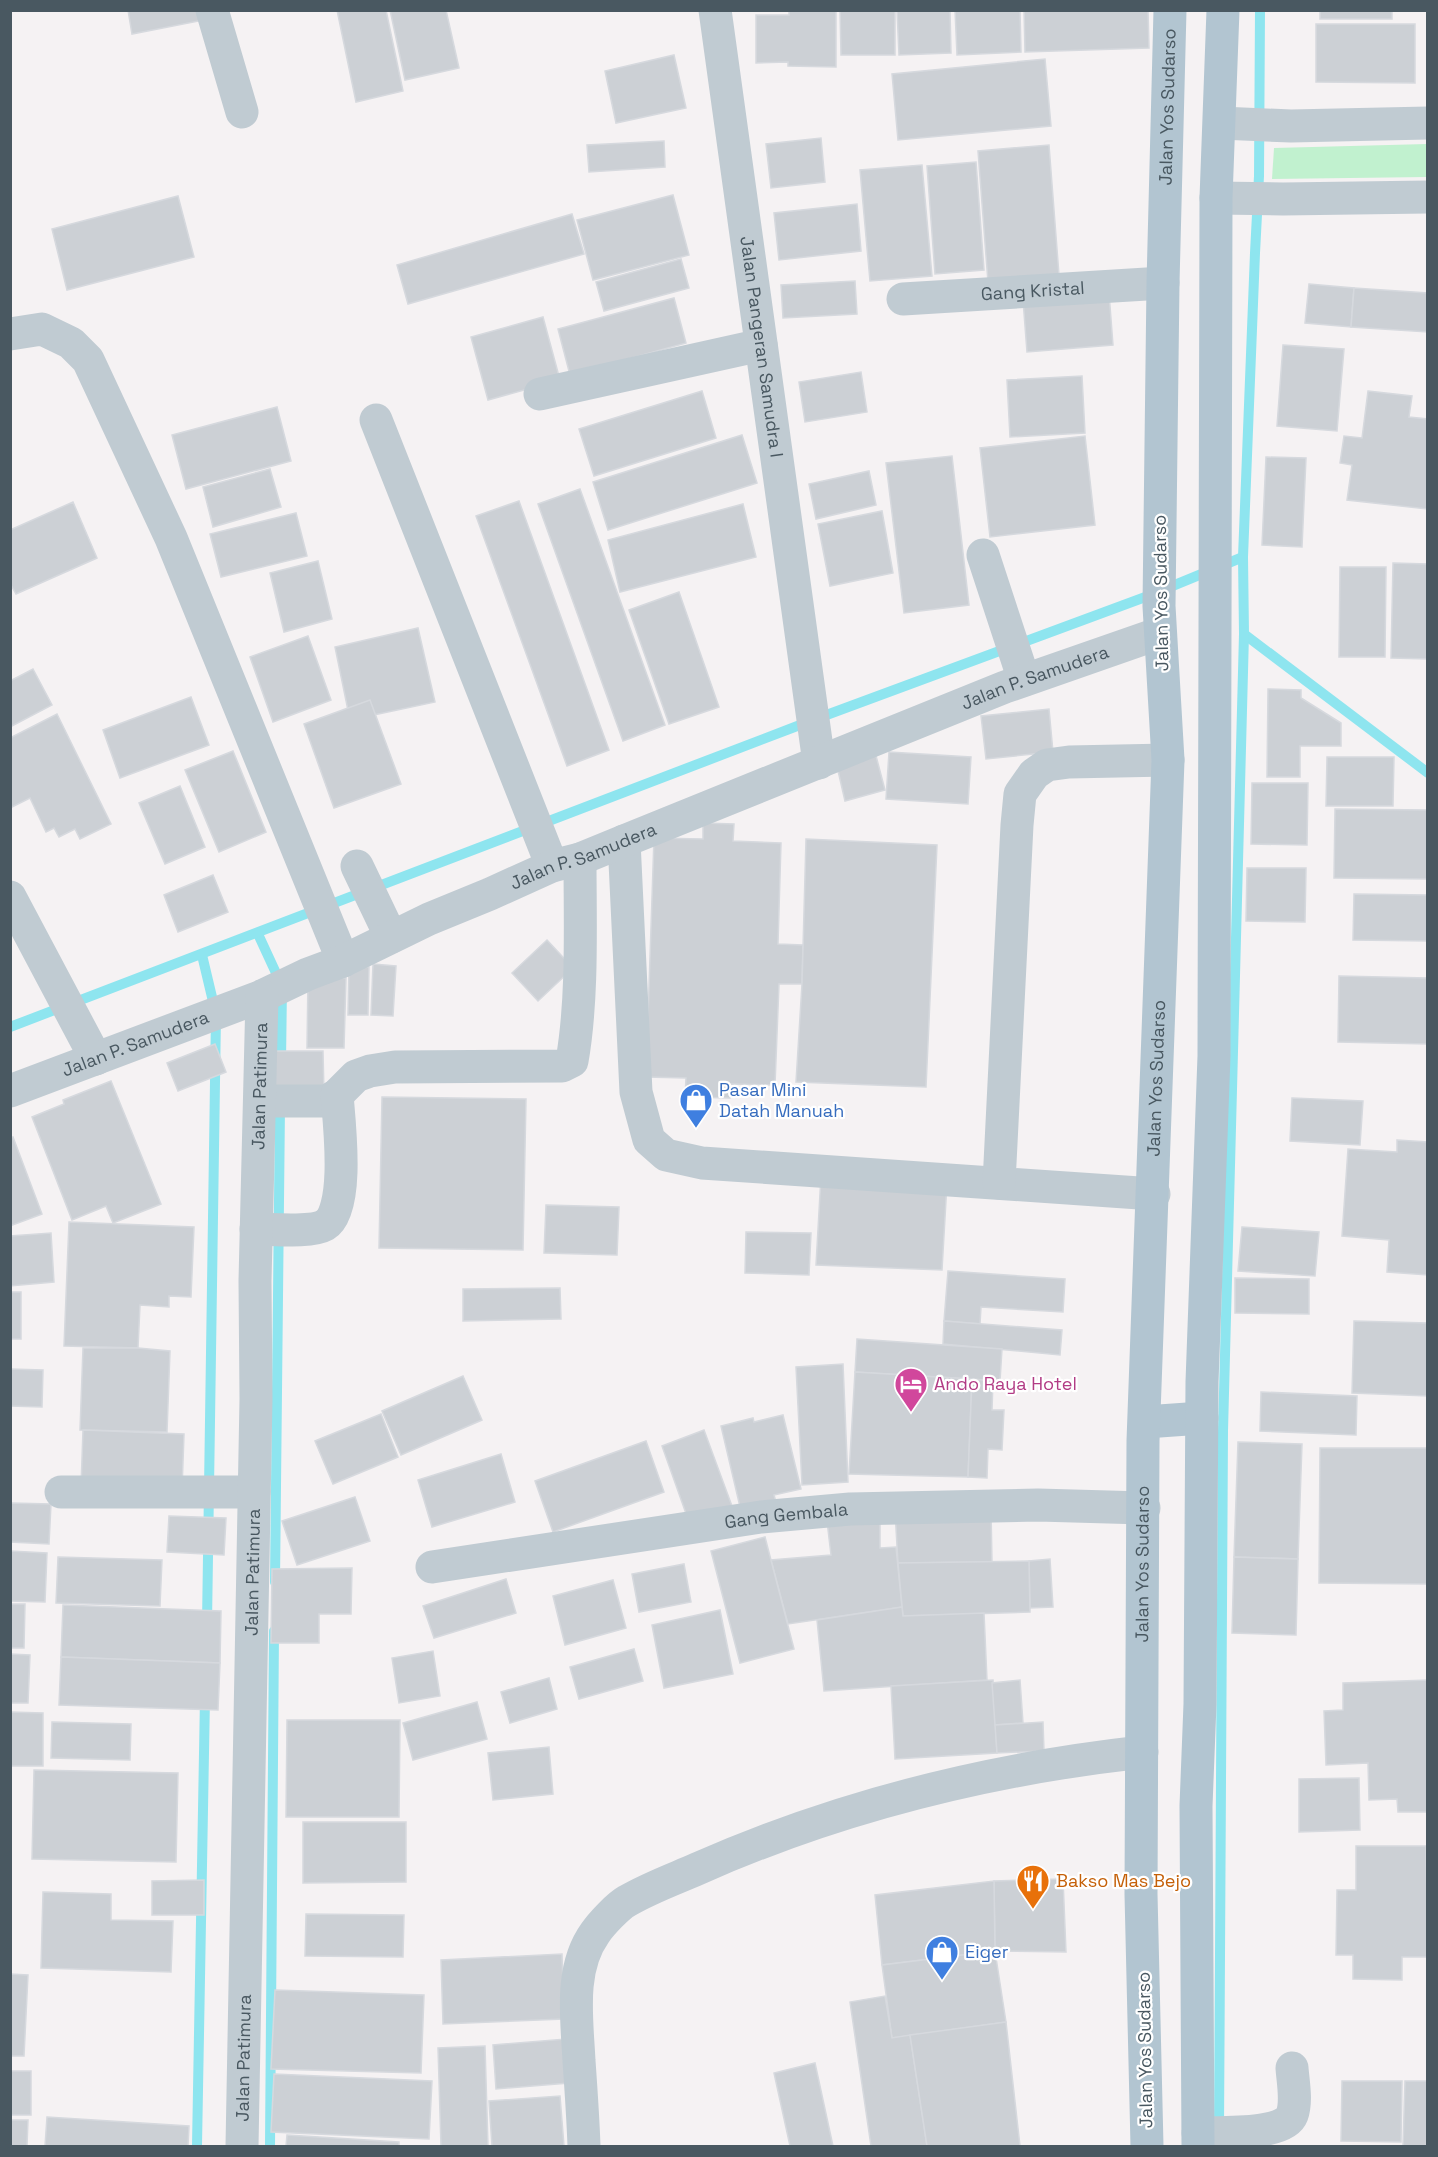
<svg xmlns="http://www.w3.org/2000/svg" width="1438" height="2157" font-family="'Space Grotesk',sans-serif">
<rect width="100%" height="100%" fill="#f5f2f3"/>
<polygon fill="#c1f1cf" points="1427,144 1427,177 1272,179 1274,148"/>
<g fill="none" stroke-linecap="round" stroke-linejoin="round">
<g stroke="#8ee5ef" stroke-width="10">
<polyline points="1244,634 1428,773"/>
<polyline points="258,934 282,986 281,1063"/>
<polyline points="202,955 216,1014 207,1624"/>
<polyline points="10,1027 813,720 1148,596 1243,557"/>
<polyline points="275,1582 280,1106"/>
<polyline points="1219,2131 1223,1431 1244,634 1243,557 1255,253 1259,176 1260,10"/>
<polyline points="197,2146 205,1697"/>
<polyline points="270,2146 274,1631"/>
</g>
</g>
<g fill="#ccd0d5" stroke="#d6d9de" stroke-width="1.5">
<polygon points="128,10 203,10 204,20 132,34"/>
<polygon points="337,10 386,10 403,91 356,102"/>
<polygon points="390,10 446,10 459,68 405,80"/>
<polygon points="789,10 836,10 836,67 788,66 788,62 756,63 756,15 789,15"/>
<polygon points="840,10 895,10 895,55 841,55"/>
<polygon points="897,10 950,10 951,53 899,55"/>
<polygon points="955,10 1020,10 1021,52 957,55"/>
<polygon points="1024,10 1148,10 1149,48 1025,52"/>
<rect x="1320" y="10" width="72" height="9"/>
<polygon points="1316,24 1415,24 1415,83 1316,82"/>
<polygon points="674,55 686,108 616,123 605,71"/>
<polygon points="1045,59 1051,126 898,140 892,74"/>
<polygon points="821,138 825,182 771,188 766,144"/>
<polygon points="664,141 665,167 589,172 587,145"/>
<polygon points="1049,145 1059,275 988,282 978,151"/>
<polygon points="976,162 984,270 935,274 927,166"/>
<polygon points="922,165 932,276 870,281 860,170"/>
<polygon points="673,195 689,255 593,280 577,220"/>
<polygon points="178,196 194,257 67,290 52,229"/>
<polygon points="857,204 861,251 779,260 774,213"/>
<polygon points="572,214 584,254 408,304 397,265"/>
<polygon points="681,259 689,288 604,311 596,282"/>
<polygon points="855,281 857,314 783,318 781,285"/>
<polygon points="1309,284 1354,288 1351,327 1305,323"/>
<polygon points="1354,288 1428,293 1428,332 1351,327"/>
<polygon points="1109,293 1113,345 1027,352 1023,300"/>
<polygon points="674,298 686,343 570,375 558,329"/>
<polygon points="543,317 560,380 488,400 471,337"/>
<polygon points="1283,345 1344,349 1337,431 1277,426"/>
<polygon points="861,372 867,412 805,422 799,382"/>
<polygon points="1082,376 1085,433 1010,437 1007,380"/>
<polygon points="702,391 716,438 594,476 579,429"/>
<polygon points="1368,391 1412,396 1409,417 1428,419 1427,509 1347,500 1352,465 1340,463 1344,436 1362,438"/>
<polygon points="277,407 291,461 186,489 172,435"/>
<polygon points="742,435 757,483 608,530 593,482"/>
<polygon points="1085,436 1095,525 990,537 980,448"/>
<polygon points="952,456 969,605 904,613 886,463"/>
<polygon points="1266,457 1306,458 1302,547 1262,545"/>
<polygon points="270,469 281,507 213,527 203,487"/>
<polygon points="869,471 876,505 816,519 809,484"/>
<polygon points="580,489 665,725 623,741 538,504"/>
<polygon points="519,501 609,750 567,766 476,516"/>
<polygon points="73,502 97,558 16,594 10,583 10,530"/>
<polygon points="743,504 756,557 620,592 608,540"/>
<polygon points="882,511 893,573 830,586 818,524"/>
<polygon points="296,513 307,556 221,577 210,534"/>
<polygon points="318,561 332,619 284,632 270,573"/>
<polygon points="1393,563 1428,564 1428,659 1391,658"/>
<polygon points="1340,567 1386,567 1385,657 1339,657"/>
<polygon points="679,592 719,707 669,724 629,610"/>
<polygon points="418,628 435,702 350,720 335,647"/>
<polygon points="308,636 331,700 273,722 250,657"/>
<polygon points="33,669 52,705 10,727 10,681"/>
<polygon points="1268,689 1301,690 1301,698 1341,723 1341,746 1300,746 1300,777 1267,777"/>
<polygon points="191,697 209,745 120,778 103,730"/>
<polygon points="370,700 401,784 334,808 304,724"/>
<polygon points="1049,709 1053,752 986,759 981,716"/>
<polygon points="57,714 111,824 80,839 75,829 59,837 54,828 46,832 30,798 10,808 10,738"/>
<polygon points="233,751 266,832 219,852 185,770"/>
<polygon points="875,752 885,790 845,801 836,762"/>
<polygon points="889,752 971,757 968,804 886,799"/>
<polygon points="1327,757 1394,757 1393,806 1326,806"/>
<polygon points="1252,783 1308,783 1307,845 1251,844"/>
<polygon points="180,786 205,847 165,864 139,803"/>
<polygon points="1335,809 1428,810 1428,879 1334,878"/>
<polygon points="703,823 734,824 733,841 781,843 778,944 803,945 802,984 779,984 775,1085 730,1084 730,1098 685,1097 686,1078 646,1077 654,838 703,839"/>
<polygon points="806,839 937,845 926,1087 796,1082 802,984"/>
<polygon points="1247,868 1306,868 1305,922 1246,921"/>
<polygon points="213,875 228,912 178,932 164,895"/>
<polygon points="1354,894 1428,895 1428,941 1353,940"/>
<polygon points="547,940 573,968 538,1001 512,973"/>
<polygon points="373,964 396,966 393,1016 371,1015"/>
<polygon points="349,966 369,967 368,1015 348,1015"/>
<polygon points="1339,976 1428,978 1428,1044 1338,1042"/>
<polygon points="308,977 346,978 344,1048 307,1048"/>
<polygon points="215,1044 226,1072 178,1091 167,1063"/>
<polygon points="268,1051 323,1051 324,1094 268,1095"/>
<polygon points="111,1081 161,1204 113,1223 106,1206 72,1220 32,1117 64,1104 63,1100"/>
<polygon points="382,1097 526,1099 523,1250 379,1248"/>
<polygon points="1292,1098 1363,1101 1360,1145 1290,1141"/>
<polygon points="13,1137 42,1214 10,1226 10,1138"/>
<polygon points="1397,1140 1428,1142 1428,1275 1387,1272 1389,1240 1342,1236 1348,1149 1397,1152"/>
<polygon points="821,1176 947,1183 942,1270 816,1265"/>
<polygon points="546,1205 619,1207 617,1255 544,1253"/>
<polygon points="69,1222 194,1227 191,1297 169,1296 169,1307 140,1305 138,1348 64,1346"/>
<polygon points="1242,1227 1319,1232 1315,1276 1238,1271"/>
<polygon points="746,1232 811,1233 809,1275 745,1273"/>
<polygon points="51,1233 54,1282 10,1286 10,1236"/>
<polygon points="948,1271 1065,1279 1063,1312 981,1307 980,1324 944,1321"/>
<polygon points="1235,1278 1309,1279 1309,1314 1235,1313"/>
<polygon points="560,1288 561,1319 463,1321 463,1289"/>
<rect x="10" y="1292" width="11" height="47"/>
<polygon points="944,1321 1062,1330 1060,1355 943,1344"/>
<polygon points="1354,1321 1428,1323 1428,1396 1352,1393"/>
<polygon points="857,1339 1002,1349 1000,1381 855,1372"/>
<polygon points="83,1348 138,1348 170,1351 167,1432 80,1430"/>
<polygon points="843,1364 848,1482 802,1485 796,1367"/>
<polygon points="10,1369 43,1370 42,1407 10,1406"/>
<polygon points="855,1372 972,1379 968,1477 849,1474"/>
<polygon points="463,1376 482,1420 401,1455 382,1411"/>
<polygon points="972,1379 993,1381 992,1410 1004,1410 1002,1450 988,1449 987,1478 968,1477"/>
<polygon points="1261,1392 1357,1396 1356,1435 1260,1431"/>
<polygon points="381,1414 398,1457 333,1484 315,1441"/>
<polygon points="783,1415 801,1489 774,1495 776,1502 741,1511 721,1426 753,1418 754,1422"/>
<polygon points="83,1430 184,1434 182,1490 81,1487"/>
<polygon points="704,1430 732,1506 689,1522 662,1446"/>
<polygon points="646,1441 664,1492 553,1532 535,1481"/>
<polygon points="1238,1442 1302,1444 1298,1559 1234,1557"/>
<polygon points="1320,1448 1428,1448 1428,1584 1319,1583"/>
<polygon points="501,1454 515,1502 432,1527 418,1480"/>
<polygon points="355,1497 370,1541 297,1565 282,1521"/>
<polygon points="10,1503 51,1504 49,1544 10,1542"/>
<polygon points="991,1510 992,1562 898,1563 895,1511"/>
<polygon points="169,1516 226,1518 224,1555 167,1552"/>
<polygon points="827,1521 880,1521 880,1548 896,1547 902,1607 788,1624 771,1560 831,1555"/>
<polygon points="765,1537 794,1649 740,1663 711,1551"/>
<polygon points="10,1551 47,1553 45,1602 10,1601"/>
<polygon points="58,1557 162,1560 160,1606 56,1603"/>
<polygon points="1234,1557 1298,1559 1296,1635 1232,1633"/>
<polygon points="1050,1559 1053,1607 1030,1608 1029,1561"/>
<polygon points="1029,1561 1030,1612 903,1616 898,1563"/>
<polygon points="684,1564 691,1602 639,1612 632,1574"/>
<polygon points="352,1568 351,1614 319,1614 319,1643 271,1643 272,1569"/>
<polygon points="506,1579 516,1613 434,1638 423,1606"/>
<polygon points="613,1580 626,1628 565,1645 553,1596"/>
<polygon points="10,1604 25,1604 24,1648 10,1648"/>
<polygon points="63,1605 221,1611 220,1663 61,1657"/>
<polygon points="902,1607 903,1616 984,1613 987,1680 824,1691 817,1620"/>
<polygon points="720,1610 733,1674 664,1688 652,1625"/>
<polygon points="634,1649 643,1681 579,1699 570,1667"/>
<polygon points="433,1651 440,1696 399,1703 392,1658"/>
<polygon points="10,1654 30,1655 28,1703 10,1703"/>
<polygon points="61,1657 220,1663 218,1710 59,1705"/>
<polygon points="549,1678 557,1709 510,1723 501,1692"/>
<polygon points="993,1680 997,1753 895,1759 891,1686"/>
<polygon points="1020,1680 1023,1723 995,1725 992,1683"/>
<polygon points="1428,1680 1428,1812 1398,1812 1397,1799 1369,1800 1368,1763 1326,1765 1324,1711 1343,1710 1343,1683"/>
<polygon points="477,1702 487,1739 413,1760 403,1723"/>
<polygon points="10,1712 43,1713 43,1766 10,1766"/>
<polygon points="287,1720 400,1720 399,1817 286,1817"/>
<polygon points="52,1722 131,1724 130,1760 51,1758"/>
<polygon points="1043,1722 1044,1751 997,1753 995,1725"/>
<polygon points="549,1747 553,1794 493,1800 488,1753"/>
<polygon points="34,1770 178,1773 176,1862 32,1859"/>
<polygon points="1359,1778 1360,1830 1299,1832 1299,1779"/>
<polygon points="303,1822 406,1822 406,1882 303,1883"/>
<polygon points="1356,1846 1426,1846 1428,1957 1402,1957 1402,1980 1353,1979 1353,1955 1336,1955 1337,1890 1356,1890"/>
<polygon points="1063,1879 1066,1952 995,1951 994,1881"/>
<polygon points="204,1880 204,1915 152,1915 152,1881"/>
<polygon points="994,1881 995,1951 882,1965 875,1895"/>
<polygon points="43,1892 111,1894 111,1920 173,1921 171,1972 41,1968"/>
<polygon points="306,1914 404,1915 403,1957 305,1956"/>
<polygon points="995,1951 1006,2022 892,2038 882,1965"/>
<polygon points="562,1954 564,2019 443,2024 441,1960"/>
<polygon points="10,1974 28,1975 24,2056 10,2056"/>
<polygon points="275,1990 424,1995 421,2073 271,2069"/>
<polygon points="885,1996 892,2038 910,2035 927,2146 871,2146 850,2002"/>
<polygon points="1006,2022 1020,2146 927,2146 910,2035"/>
<polygon points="566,2039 569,2083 496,2089 493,2045"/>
<polygon points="485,2046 488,2146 441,2146 438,2048"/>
<polygon points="815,2063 833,2146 790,2146 774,2073"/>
<rect x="10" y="2071" width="21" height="44"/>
<polygon points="274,2074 432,2081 429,2139 271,2132"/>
<polygon points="1342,2081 1402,2081 1401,2142 1341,2141"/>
<polygon points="1405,2081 1428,2081 1428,2146 1403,2146"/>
<polygon points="560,2096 564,2146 492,2146 489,2101"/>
<polygon points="47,2117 189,2126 188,2146 45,2146"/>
<polygon points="10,2120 28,2120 27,2146 10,2146"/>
<polygon points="287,2135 399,2142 399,2146 286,2146"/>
</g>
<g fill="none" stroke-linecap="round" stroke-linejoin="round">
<g stroke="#c0cbd2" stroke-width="33">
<polyline points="212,10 242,112"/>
<path id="s1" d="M715 10 819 763"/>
<polyline points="1220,123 1291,126 1428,123"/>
<polyline points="1216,198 1283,199 1428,197"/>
<path id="s2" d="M903 299 1163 283"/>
<polyline points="10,334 42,329 71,343 88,360 171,538 343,961"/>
<polyline points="540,394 761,345"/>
<polyline points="376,420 552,866"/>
<polyline points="983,555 1024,680"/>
<polyline points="624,841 636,1092 649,1140 666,1155 702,1163 1154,1194"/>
<polyline points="357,866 391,937"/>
<polyline points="10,897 96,1059"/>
<path id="s3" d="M10 1091 262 996 308 974 343 961 429 919 490 894 552 866 580 859 624 841 1005 687 1160 633"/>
<path d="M260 1101H327L337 1095 356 1076 370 1071 395 1067 562 1066 572 1061C583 998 580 923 580 859"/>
<polyline points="999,1183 1017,825 1020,794 1034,774 1047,765 1069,762 1168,760"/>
<path d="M256 1229C273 1229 311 1233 325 1225 350 1210 339 1121 337 1095"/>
<polyline points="61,1492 254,1492"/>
<path id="s4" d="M432 1567 761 1517 850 1509 1038 1505 1144 1508"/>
<path d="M1198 2133C1218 2132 1284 2136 1292 2115 1297 2101 1293 2082 1292 2068"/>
<path id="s5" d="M242 2146 256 1399 255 1281 262 996"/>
<path d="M584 2146C583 2118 581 2089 579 2061 577 2019 569 1969 595 1933 601 1924 618 1906 627 1901 649 1888 674 1879 697 1869 837 1807 990 1769 1142 1752"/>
</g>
<g stroke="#b2c5d1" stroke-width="33">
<polyline points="1145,1422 1202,1418"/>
<path id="s6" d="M1147 2146 1141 1894 1143 1441 1168 760 1159 606 1163 283 1170 10"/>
<polyline points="1198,2146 1196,1806 1200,1704 1202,1382 1214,1056 1216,198 1223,10"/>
</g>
</g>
<defs>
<g id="shop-pin" transform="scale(1.725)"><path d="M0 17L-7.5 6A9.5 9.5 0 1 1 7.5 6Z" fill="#3f7fe0" stroke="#fff"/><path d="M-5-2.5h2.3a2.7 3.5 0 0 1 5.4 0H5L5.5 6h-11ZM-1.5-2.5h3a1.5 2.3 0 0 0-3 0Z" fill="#fff"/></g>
<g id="hotel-pin" transform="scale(1.725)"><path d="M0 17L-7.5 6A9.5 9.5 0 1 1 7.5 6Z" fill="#d1479c" stroke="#fff"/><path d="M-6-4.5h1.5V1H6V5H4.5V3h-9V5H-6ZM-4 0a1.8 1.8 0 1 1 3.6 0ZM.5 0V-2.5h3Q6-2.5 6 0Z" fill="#fff"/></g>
<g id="restaurant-pin" transform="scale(1.725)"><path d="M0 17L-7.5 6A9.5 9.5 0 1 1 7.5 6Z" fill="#e8710a" stroke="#fff"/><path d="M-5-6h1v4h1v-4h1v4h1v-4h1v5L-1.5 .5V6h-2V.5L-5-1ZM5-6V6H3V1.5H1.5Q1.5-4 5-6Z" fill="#fff"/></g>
</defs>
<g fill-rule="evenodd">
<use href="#shop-pin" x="696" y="1100"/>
<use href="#hotel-pin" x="911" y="1384"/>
<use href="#restaurant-pin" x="1033" y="1881"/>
<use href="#shop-pin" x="942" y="1952"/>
</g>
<g text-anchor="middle" stroke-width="4.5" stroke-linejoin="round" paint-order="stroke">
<g font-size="18" fill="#495861" stroke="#fff">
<text dy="6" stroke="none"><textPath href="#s6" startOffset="2040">Jalan Yos Sudarso</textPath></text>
<text dy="6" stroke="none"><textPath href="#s2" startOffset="130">Gang Kristal</textPath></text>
<text dy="6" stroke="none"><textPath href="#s1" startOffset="340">Jalan Pangeran Samudra I</textPath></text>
<text transform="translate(1161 593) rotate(-91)" y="6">Jalan Yos Sudarso</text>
<text dy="6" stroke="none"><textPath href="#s3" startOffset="1106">Jalan P. Samudera</textPath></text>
<text dy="6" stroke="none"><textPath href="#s3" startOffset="620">Jalan P. Samudera</textPath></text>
<text dy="6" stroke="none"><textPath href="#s3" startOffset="134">Jalan P. Samudera</textPath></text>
<text dy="6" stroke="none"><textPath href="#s6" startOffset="1068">Jalan Yos Sudarso</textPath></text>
<text dy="6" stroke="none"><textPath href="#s5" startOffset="1060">Jalan Patimura</textPath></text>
<text dy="6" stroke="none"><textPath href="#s4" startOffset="358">Gang Gembala</textPath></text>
<text dy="6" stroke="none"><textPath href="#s6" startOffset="582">Jalan Yos Sudarso</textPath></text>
<text dy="6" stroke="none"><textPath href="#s5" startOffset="574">Jalan Patimura</textPath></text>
<text transform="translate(1145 2050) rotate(-91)" y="6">Jalan Yos Sudarso</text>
<text dy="6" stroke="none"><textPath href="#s5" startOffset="88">Jalan Patimura</textPath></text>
</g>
<g font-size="18" fill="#366cbe" stroke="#fff" text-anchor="start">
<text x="719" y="1096">Pasar Mini<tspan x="719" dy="21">Datah Manuah</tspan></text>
<text x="965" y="1958">Eiger</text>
</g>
<g font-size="18" fill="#b23c85" stroke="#fff" text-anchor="start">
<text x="934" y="1390">Ando Raya Hotel</text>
</g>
<g font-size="18" fill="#c56008" stroke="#fff" text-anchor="start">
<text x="1056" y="1887">Bakso Mas Bejo</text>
</g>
</g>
<rect width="1438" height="2157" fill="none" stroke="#495861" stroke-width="24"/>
</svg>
